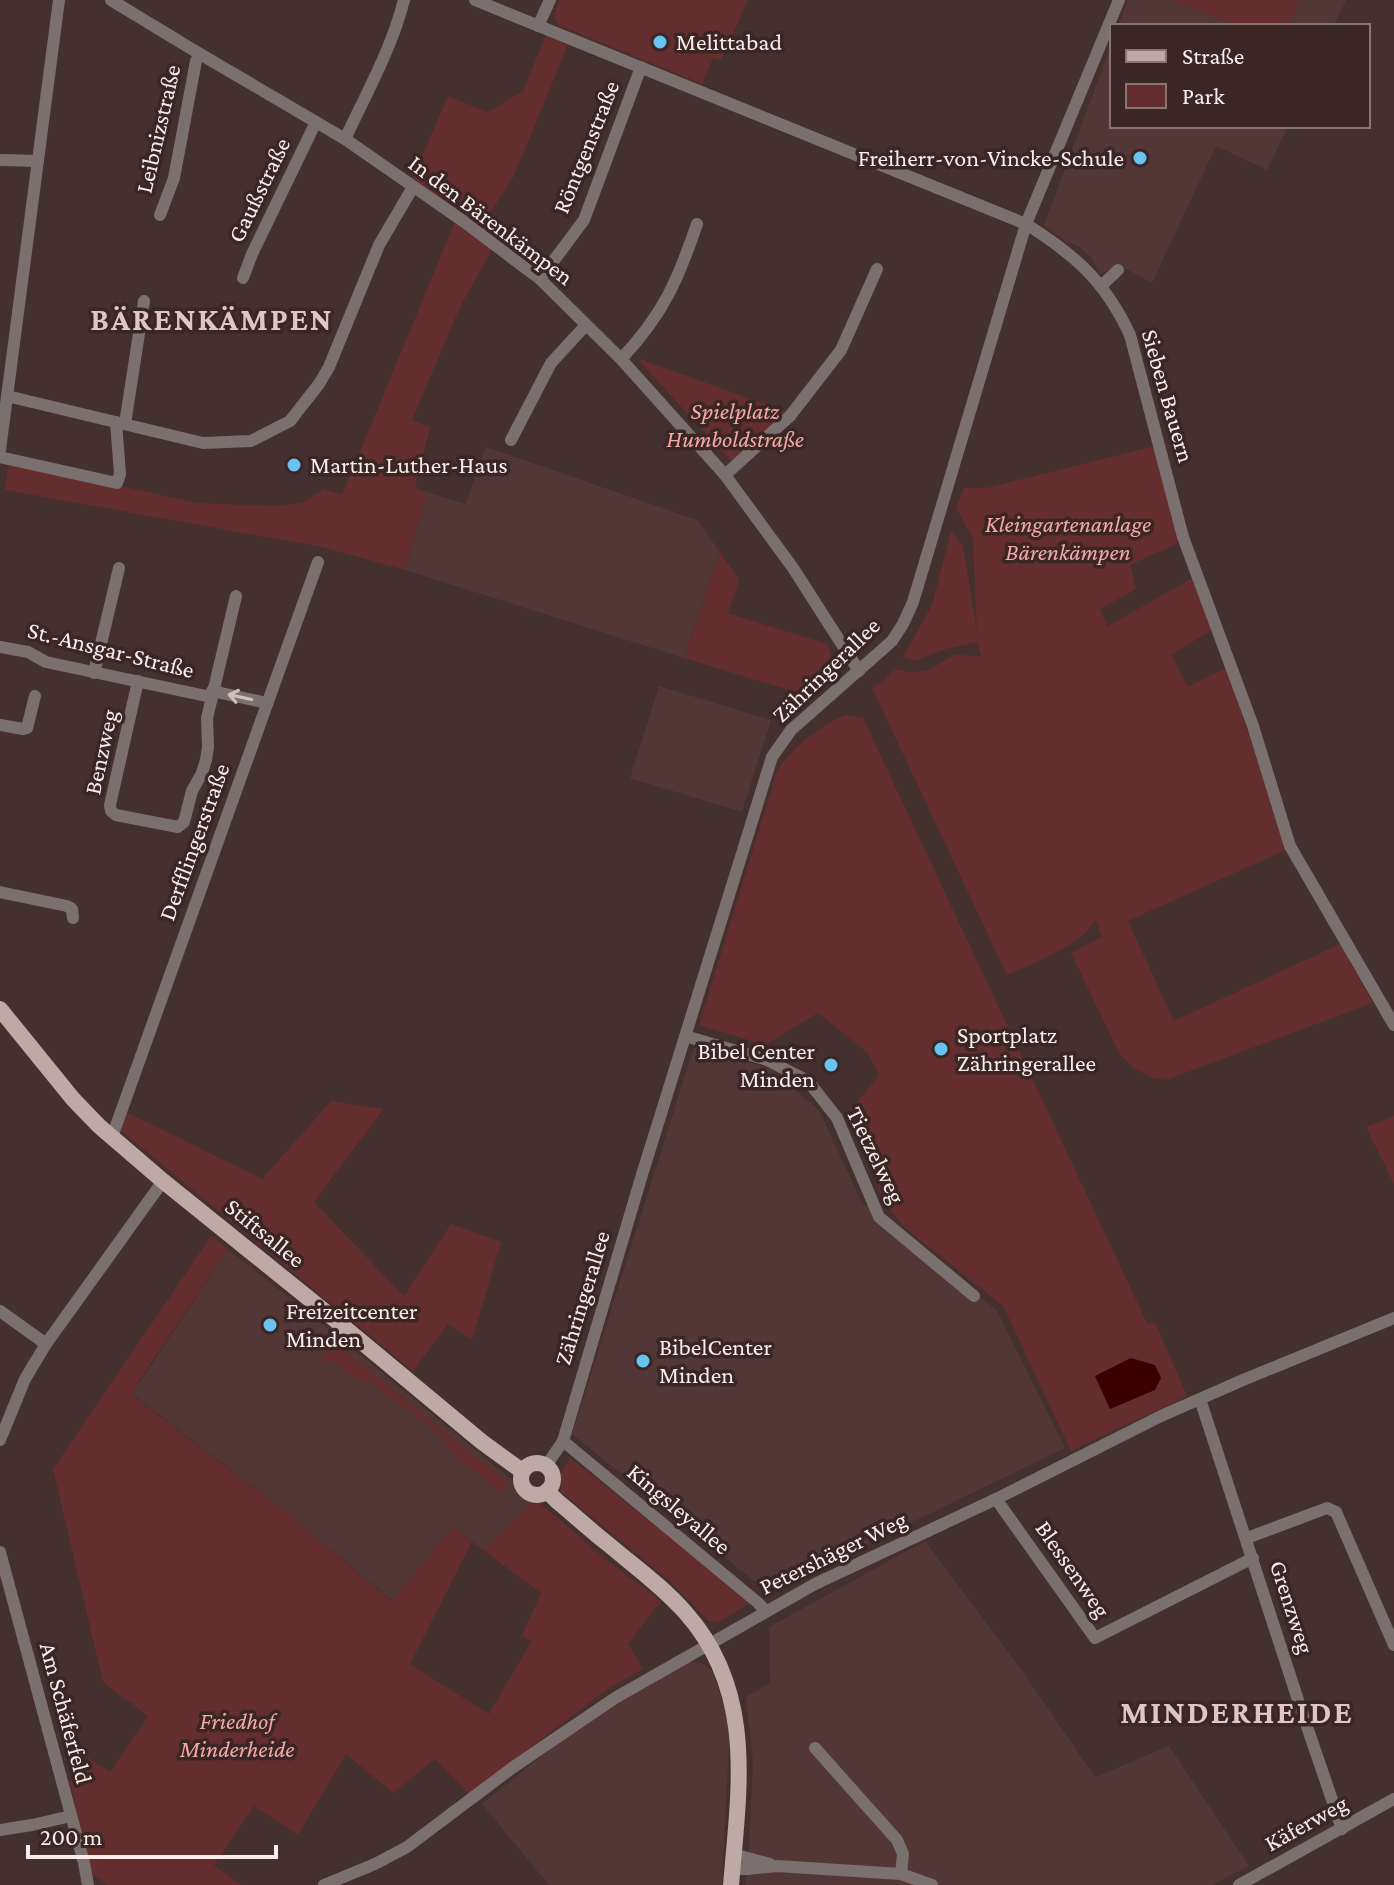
<svg xmlns="http://www.w3.org/2000/svg" width="1394" height="1885" font-family="'Crimson Pro',serif">
<rect width="100%" height="100%" fill="#44302f"/>
<g fill="#523736">
<polygon points="1128,0 1346,0 1334,26 1118,26"/>
<polygon points="1112,43 1112,126 1288,126 1267,170 1216,146 1152,283 1119,265 1100,274 1092,258 1078,246 1064,240 1044,225"/>
<polygon points="486,447 697,520 720,552 684,658 405,570 427,492 466,504"/>
<polygon points="659,686 771,720 742,812 630,778"/>
<polygon points="694,1047 771,1069 819,1110 862,1203 890,1218 997,1311 1065,1448 768,1592 572,1434"/>
<polygon points="228,1249 341,1339 535,1499 484,1551 453,1527 393,1601 278,1506 132,1394"/>
<polygon points="925,1541 1025,1675 1095,1777 1169,1746 1249,1866 1212,1885 745,1885 749,1845 753,1762 746,1697 770,1683 769,1627"/>
<polygon points="688,1662 701,1662 712,1671 730,1722 722,1885 549,1885 482,1804 576,1728"/>
</g>
<g fill="#632e2d">
<polygon points="559,0 748,0 721,61 713,58 702,84 561,26 555,21 556,9"/>
<polygon points="1174,0 1299,0 1288,26 1234,26"/>
<polygon points="546,35 568,45 513,178 484,222 500,235 460,307 412,420 430,427 415,488 427,492 405,570 322,547 5,490 9,461 197,503 278,506 302,503 324,489 342,495 459,212 412,180 448,96 488,112 523,91"/>
<polygon points="640,359 790,413 734,460 730,460 641,363"/>
<path d="M1155 446 1178 543 1130 565 1136 589 1100 609 1108 626 1193 578 1212 630 1171 655 1188 687 1226 668 1288 849 1128 921 1174 1021 1340 944 1373 1003 1166 1080 1153 1078 1134 1068 1119 1053 1071 953 1102 937 1096 920C1077 948 1038 961 1007 975L872 688 885 679 895 669 911 672 929 670 954 655 981 656 977 642 946 649 915 661 903 657 932 605 951 530 963 546 977 631 973 539 956 508 964 488H986Z"/>
<path d="M720 552 739 580 728 613 827 644C840 667 821 680 805 695L684 658Z"/>
<path d="M845 715 863 718 1148 1325 1155 1322 1187 1396 1071 1451 1003 1306 904 1227 884 1202 850 1112 879 1075 868 1053 818 1013 765 1045 699 1025 778 768C800 743 814 729 845 715Z"/>
<polygon points="331,1101 384,1109 314,1202 404,1296 451,1224 501,1242 472,1340 448,1324 413,1371 119,1129 126,1112 262,1179"/>
<polygon points="1394,1116 1394,1184 1366,1127"/>
<polygon points="211,1236 228,1249 141,1378 132,1395 278,1506 392,1601 453,1527 472,1542 410,1664 489,1714 531,1642 522,1635 541,1593 484,1551 535,1499 608,1561 661,1601 628,1644 643,1669 610,1687 469,1794 435,1759 393,1793 346,1754 298,1835 254,1806 214,1865 241,1885 108,1885 91,1874 70,1782 88,1758 110,1772 148,1716 103,1682 53,1469"/>
<path d="M338 1346 506 1481 507 1484 501 1493 455 1455V1453L444 1444 446 1440 407 1408 405 1410 370 1382H359L329 1358 325 1363 322 1361C321 1352 330 1347 338 1346Z"/>
<polygon points="570,1458 751,1602 719,1622 709,1621 670,1581 561,1492 561,1471"/>
</g>
<polygon fill="#3a0004" points="1131,1358 1155,1365 1161,1378 1155,1390 1110,1409 1095,1376"/>
<g fill="none" stroke-linecap="round" stroke-linejoin="round">
<g stroke="#7a706f" stroke-width="12">
<polyline points="111,0 200,54 345,139 463,221 540,279 621,359 725,475 793,568 859,671"/>
<path d="M475 0 1026 224C1075 255 1105 281 1130 335L1183 537 1253 726 1290 846 1394 1025"/>
<polyline points="538,26 550,0"/>
<path d="M345 139C366 94 392 48 404 0"/>
<polyline points="0,160 38,161"/>
<polyline points="160,215 174,178 196,61 200,54"/>
<polyline points="243,278 252,254 316,122"/>
<polyline points="540,279 584,220 641,67"/>
<polyline points="1101,286 1118,270"/>
<path d="M621 359C663 315 678 280 697 224"/>
<polyline points="7,396 203,443 251,441 290,421 319,384 329,367 379,245 413,187"/>
<polyline points="125,424 144,301"/>
<polyline points="511,440 551,363 586,325"/>
<polyline points="0,450 59,0"/>
<polyline points="0,457 117,483 120,474 116,422"/>
<polyline points="725,475 790,416 841,350 877,269"/>
<polyline points="0,647 28,652 46,662 211,697"/>
<polyline points="94,673 119,568"/>
<polyline points="138,681 110,805 111,811 116,815 178,827 184,822 192,791 202,773 206,760 208,747 207,718 236,596"/>
<polyline points="212,691 267,703"/>
<polyline points="0,725 23,729 27,728 35,696"/>
<polyline points="0,892 67,906 72,909 73,918"/>
<polyline points="685,1036 767,1060 808,1081 837,1118 879,1217 974,1296"/>
<polyline points="112,1137 318,562"/>
<polyline points="0,1311 46,1344"/>
<polyline points="1200,1399 1299,1703 1342,1829"/>
<polyline points="0,1440 25,1379 46,1344 163,1181"/>
<polyline points="563,1441 757,1602 766,1611"/>
<polyline points="546,1466 563,1441 641,1178 772,757 791,730 892,641 903,624 913,602 1026,224 1119,0"/>
<polyline points="996,1499 1095,1638 1253,1558"/>
<polyline points="1247,1538 1327,1508 1336,1512 1394,1645"/>
<polyline points="0,1552 84,1863 88,1885"/>
<polyline points="815,1748 897,1840 903,1854 901,1874"/>
<polyline points="0,1830 32,1825 71,1816"/>
<polyline points="733,1854 770,1864"/>
<polyline points="732,1869 747,1869 777,1866 901,1874 932,1885"/>
<polyline points="324,1885 375,1864 407,1847 512,1768 615,1698 815,1584 996,1499 1161,1416 1243,1380 1394,1318"/>
<polyline points="1239,1885 1394,1799"/>
</g>
<g stroke="#bea9a7" stroke-width="16">
<polyline points="0,1009 73,1099 99,1126 163,1181 333,1318 482,1442 522,1471"/>
<circle cx="537" cy="1479" r="16"/>
<path d="M547 1491 557 1501C574 1515 590 1530 608 1544 634 1566 662 1586 685 1612 756 1691 739 1789 731 1885"/>
</g>
</g>
<defs><path id="oneway-shaft" d="M-6 0H5M1.5-3L5.5 0L1.5 3" fill="none" stroke-width="1.6" stroke-linecap="round" stroke-linejoin="round" transform="scale(2)"/></defs>
<use stroke="#cdc1c0" href="#oneway-shaft" transform="translate(240 697) rotate(-168)"/>
<g fill="#69c3f1" stroke="#392625" stroke-width="3">
<circle cx="660" cy="42" r="8"/>
<circle cx="1140" cy="158" r="8"/>
<circle cx="294" cy="465" r="8"/>
<circle cx="941" cy="1049" r="8"/>
<circle cx="831" cy="1065" r="8"/>
<circle cx="270" cy="1325" r="8"/>
<circle cx="643" cy="1361" r="8"/>
</g>
<g text-anchor="middle" stroke-width="7" stroke-linejoin="round" paint-order="stroke">
<g font-size="24" fill="#faeceb" stroke="#392625" text-anchor="start">
<text x="676" y="50">Melittabad</text>
<text x="1124" y="166" text-anchor="end">Freiherr-von-Vincke-Schule</text>
<text x="310" y="473">Martin-Luther-Haus</text>
<text x="957" y="1043">Sportplatz<tspan x="957" dy="28">Zähringerallee</tspan></text>
<text x="815" y="1059" text-anchor="end">Bibel Center<tspan x="815" dy="28">Minden</tspan></text>
<text x="286" y="1319">Freizeitcenter<tspan x="286" dy="28">Minden</tspan></text>
<text x="659" y="1355">BibelCenter<tspan x="659" dy="28">Minden</tspan></text>
</g>
<g font-size="24" fill="#faeceb" stroke="#392625">
<text transform="translate(158 129) rotate(-77)" y="8">Leibnizstraße</text>
<text transform="translate(586 147) rotate(-68)" y="8">Röntgenstraße</text>
<text transform="translate(259 190) rotate(-64)" y="8">Gaußstraße</text>
<text transform="translate(491 220) rotate(37)" y="8">In den Bärenkämpen</text>
<text transform="translate(1168 396) rotate(74)" y="8">Sieben Bauern</text>
<text transform="translate(111 650) rotate(14)" y="8">St.-Ansgar-Straße</text>
<text transform="translate(826 670) rotate(-44)" y="8">Zähringerallee</text>
<text transform="translate(101 752) rotate(-78)" y="8">Benzweg</text>
<text transform="translate(194 842) rotate(-70)" y="8">Derfflingerstraße</text>
<text transform="translate(876 1155) rotate(64)" y="8">Tietzelweg</text>
<text transform="translate(265 1233) rotate(39)" y="8">Stiftsallee</text>
<text transform="translate(582 1298) rotate(-73)" y="8">Zähringerallee</text>
<text transform="translate(679 1509) rotate(40)" y="8">Kingsleyallee</text>
<text transform="translate(833 1553) rotate(-26)" y="8">Petershäger Weg</text>
<text transform="translate(1073 1569) rotate(55)" y="8">Blessenweg</text>
<text transform="translate(1292 1607) rotate(72)" y="8">Grenzweg</text>
<text transform="translate(66 1713) rotate(75)" y="8">Am Schäferfeld</text>
<text transform="translate(1306 1823) rotate(-29)" y="8">Käferweg</text>
</g>
<g font-size="24" font-style="italic" fill="#f3a8a5" stroke="#392625">
<text x="735" y="419">Spielplatz<tspan x="735" dy="28">Humboldstraße</tspan></text>
<text x="1068" y="532">Kleingartenanlage<tspan x="1068" dy="28">Bärenkämpen</tspan></text>
<text x="237" y="1729">Friedhof<tspan x="237" dy="28">Minderheide</tspan></text>
</g>
<g font-size="32" font-weight="bold" letter-spacing="2" fill="#dfc5c3" stroke="#392625">
<text x="212" y="330">BÄRENKÄMPEN</text>
<text x="1237" y="1723">MINDERHEIDE</text>
</g>
</g>
<rect x="1110" y="24" width="260" height="104" fill="#392625" stroke="#867574" stroke-width="2"/>
<rect x="1126" y="50" width="40" height="12" fill="#bea9a7" stroke="#867574" stroke-width="2"/>
<text x="1182" y="64" font-size="24" fill="#faeceb">Straße</text>
<rect x="1126" y="84" width="40" height="24" fill="#632e2d" stroke="#867574" stroke-width="2"/>
<text x="1182" y="104" font-size="24" fill="#faeceb">Park</text>
<path d="M28 1845v12h248v-12" fill="none" stroke="#faeceb" stroke-width="4"/>
<text x="40" y="1845" font-size="24" fill="#faeceb" stroke="#392625" stroke-width="6" paint-order="stroke">200 m</text>
</svg>
